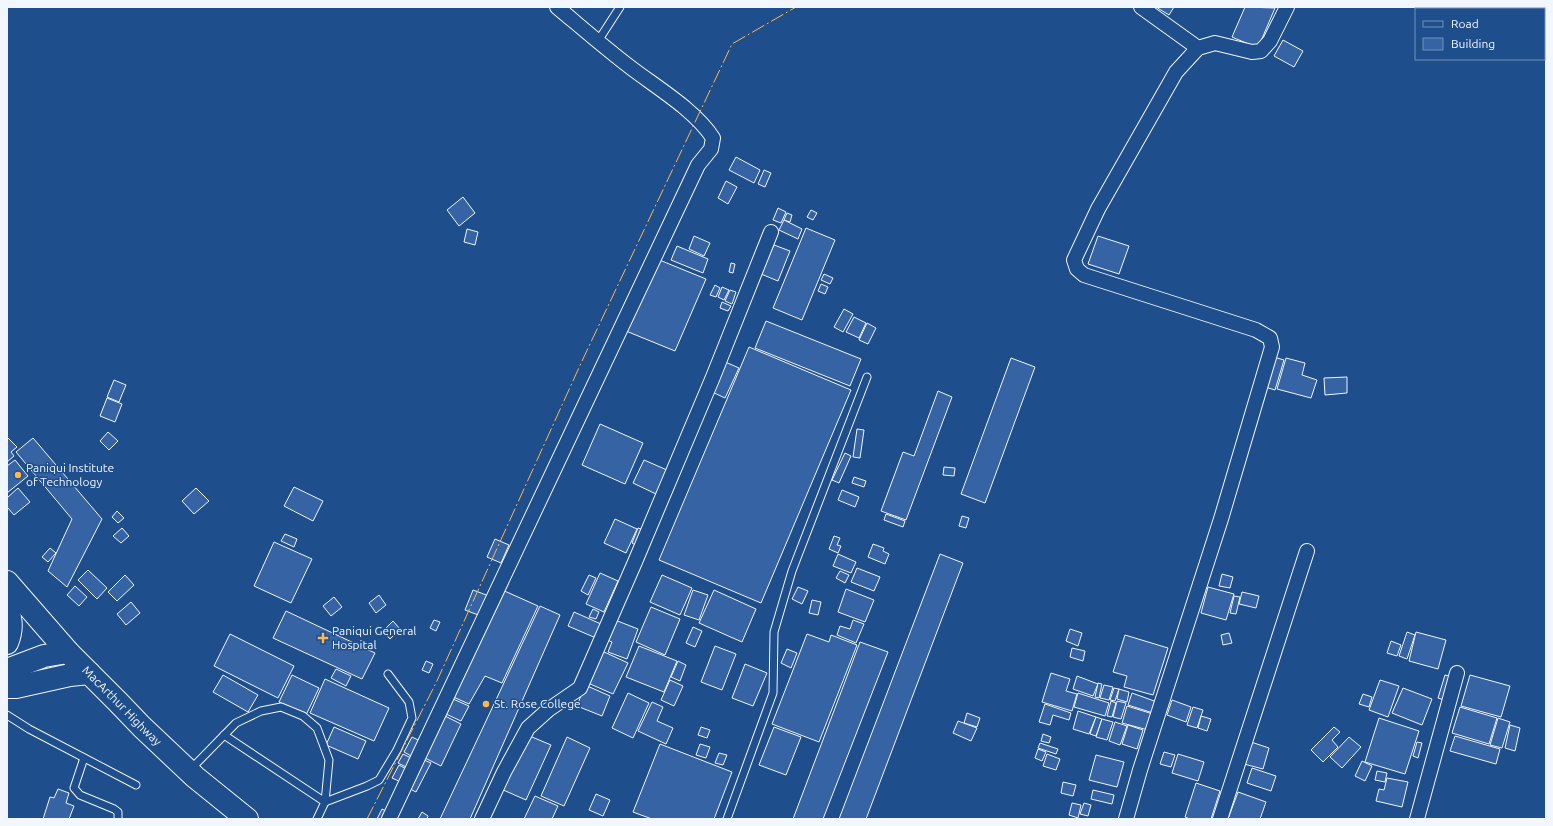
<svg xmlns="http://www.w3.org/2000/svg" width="1553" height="826" font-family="Ubuntu,sans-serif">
<rect width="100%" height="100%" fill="#1f4e8c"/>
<g fill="#3563a3" stroke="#f2f6ff">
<polygon points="1156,7 1174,7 1169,15"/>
<polygon points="1245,7 1275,8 1258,48 1232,37"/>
<polygon points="1283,40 1303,51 1294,67 1274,56"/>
<polygon points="736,157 760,170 754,183 729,170"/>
<polygon points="764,170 771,173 765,187 758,184"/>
<polygon points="726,181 737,187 728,204 718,198"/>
<polygon points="463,197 475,213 459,226 447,210"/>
<polygon points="778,208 786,212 781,223 773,220"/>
<polygon points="811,210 817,213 813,220 807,217"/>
<polygon points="787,213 792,215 790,222 784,220"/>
<polygon points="784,220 802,229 798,239 779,230"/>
<polygon points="806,228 835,240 802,320 773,308"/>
<polygon points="467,229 478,232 475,245 464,242"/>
<polygon points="694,236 710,243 704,256 689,249"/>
<polygon points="1098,236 1129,246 1119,274 1088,264"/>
<polygon points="774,245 790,251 778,281 761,274"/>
<polygon points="677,246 708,259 703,273 671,260"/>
<polygon points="657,259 706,279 675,351 626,331"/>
<polygon points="731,263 735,264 733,273 729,272"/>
<polygon points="824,274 833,278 830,284 821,280"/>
<polygon points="821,284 828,287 825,294 818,291"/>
<polygon points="715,285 720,288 716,297 710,295"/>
<polygon points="722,287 729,290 724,300 718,297"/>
<polygon points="730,290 736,292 732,304 725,301"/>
<polygon points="722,302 731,306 728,311 720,308"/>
<polygon points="844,309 853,314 843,332 834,327"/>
<polygon points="854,317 866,323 859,338 846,332"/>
<polygon points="766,321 861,359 850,386 755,348"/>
<polygon points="867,323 876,328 868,344 859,340"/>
<polygon points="749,347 851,390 761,603 659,560"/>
<polygon points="1274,357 1284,360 1275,390 1265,387"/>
<polygon points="1011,358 1035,367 985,503 961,494"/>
<polygon points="1286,358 1305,363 1302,375 1317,380 1311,398 1277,389"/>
<polygon points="723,361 739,368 725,398 710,391"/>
<polygon points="1347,377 1347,393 1325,395 1324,378"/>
<polygon points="114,380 126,385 119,402 107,397"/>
<polygon points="938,391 952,397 906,520 881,511 903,452 914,456"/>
<polygon points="107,398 122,404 115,422 100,416"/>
<polygon points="600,424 643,443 625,484 582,465"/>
<polygon points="857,429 864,430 860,458 853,457"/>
<polygon points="108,432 118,441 109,450 100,441"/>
<polygon points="8,438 17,447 11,452 14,456 7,462 7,439"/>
<polygon points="33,438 102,519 67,587 48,571 72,519 16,452"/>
<polygon points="845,453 851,456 839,483 832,480"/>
<polygon points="15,460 28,476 7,493 7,466"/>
<polygon points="644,460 667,470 656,494 633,483"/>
<polygon points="944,467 955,468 954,476 943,475"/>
<polygon points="854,477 866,481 864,487 852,483"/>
<polygon points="294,487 323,501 313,521 284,506"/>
<polygon points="18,488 30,502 14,515 7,507 7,498"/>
<polygon points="196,488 209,501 194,514 182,501"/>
<polygon points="842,490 859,497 855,507 838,500"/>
<polygon points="117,511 124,518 118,523 112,517"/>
<polygon points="886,514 905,521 903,527 884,520"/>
<polygon points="962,516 969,518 966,528 959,526"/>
<polygon points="615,519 637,529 626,553 604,543"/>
<polygon points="122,528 129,536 121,543 113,536"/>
<polygon points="638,528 644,530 637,546 632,543"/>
<polygon points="285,534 297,539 294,547 281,541"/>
<polygon points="834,536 840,538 837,545 841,546 838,553 829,549"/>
<polygon points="495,539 509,545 501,563 487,557"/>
<polygon points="274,542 312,559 291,603 254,586"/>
<polygon points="873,544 884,548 883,551 889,554 885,564 868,557"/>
<polygon points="50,548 56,553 48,562 42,557"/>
<polygon points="838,554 856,562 851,573 833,566"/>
<polygon points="940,554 963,563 866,819 839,819"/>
<polygon points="857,568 880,577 874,591 851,582"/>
<polygon points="88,570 107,588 97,599 78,580"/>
<polygon points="840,571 849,575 845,583 836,578"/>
<polygon points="600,573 618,581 604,612 586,604"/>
<polygon points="1222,574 1233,577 1230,588 1219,586"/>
<polygon points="125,575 134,585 117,601 108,592"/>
<polygon points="589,575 596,578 588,595 581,591"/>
<polygon points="662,575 692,588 680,615 650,602"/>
<polygon points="75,586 87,597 79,606 67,595"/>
<polygon points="798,587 808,591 802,604 792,599"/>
<polygon points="1208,587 1234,594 1226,620 1201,613"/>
<polygon points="500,589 538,606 502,683 485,676 469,704 451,696"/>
<polygon points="846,589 874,600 865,622 838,612"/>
<polygon points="473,590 489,596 481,616 465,610"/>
<polygon points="693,590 708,595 699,620 684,615"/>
<polygon points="714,590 756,609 742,642 699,623"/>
<polygon points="1242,592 1259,596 1256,608 1239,604"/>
<polygon points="379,595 386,605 376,613 369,603"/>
<polygon points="1234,596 1240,597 1236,614 1230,613"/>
<polygon points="334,597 342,607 331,616 323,606"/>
<polygon points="812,600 821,602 818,615 809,613"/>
<polygon points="131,602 140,613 126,625 117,614"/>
<polygon points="540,606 560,615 470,819 440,819"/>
<polygon points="651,607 680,619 665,655 636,642"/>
<polygon points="593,609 599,612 596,619 589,617"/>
<polygon points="286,611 375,653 362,679 273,638"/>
<polygon points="574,612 601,624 596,638 568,626"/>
<polygon points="434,620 440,622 436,631 430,628"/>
<polygon points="615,620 638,629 627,659 608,652 612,642 607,640"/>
<polygon points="853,620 864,624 856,643 837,635 840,626 850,629"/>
<polygon points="393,621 400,629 390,639 383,631"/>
<polygon points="693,627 702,631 695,647 686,643"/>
<polygon points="1070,629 1082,633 1078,646 1066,641"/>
<polygon points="1407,632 1415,635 1407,659 1399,656"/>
<polygon points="1416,632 1446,640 1438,669 1409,661"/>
<polygon points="1229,633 1232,643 1223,645 1221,635"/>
<polygon points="230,634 294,666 278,698 214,666"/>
<polygon points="807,634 829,642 831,635 857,645 819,742 772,724"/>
<polygon points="1125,635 1168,648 1153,695 1124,687 1127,676 1113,672"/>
<polygon points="1391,641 1401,645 1397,656 1387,653"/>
<polygon points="860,642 888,652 823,819 793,819"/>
<polygon points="639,646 677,661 664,692 626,677"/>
<polygon points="715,646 736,654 722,690 701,682"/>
<polygon points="1072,648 1085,651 1083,661 1070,657"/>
<polygon points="787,649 797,653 791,668 781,663"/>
<polygon points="602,651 628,663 613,694 588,683"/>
<polygon points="426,661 433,664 429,673 422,670"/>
<polygon points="678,661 686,665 680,681 671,677"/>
<polygon points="745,664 767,673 753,706 732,698"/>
<polygon points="336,669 351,676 346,686 331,678"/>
<polygon points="1051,673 1070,679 1066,691 1077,694 1072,711 1042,702"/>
<polygon points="223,675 258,695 248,712 213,692"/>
<polygon points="292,675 319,688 306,715 279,702"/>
<polygon points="1445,675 1453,677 1447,701 1438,698"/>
<polygon points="1470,675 1510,686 1501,717 1461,706"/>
<polygon points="1077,676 1098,684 1093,696 1073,689"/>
<polygon points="325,679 389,708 374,741 310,713"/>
<polygon points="670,680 683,686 674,706 661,700"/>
<polygon points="1380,680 1399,686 1388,717 1369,710"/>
<polygon points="1098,683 1102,684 1099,698 1095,697"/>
<polygon points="585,685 610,696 602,716 577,706"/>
<polygon points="1104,685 1113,687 1109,700 1100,698"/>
<polygon points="1114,688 1119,689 1115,701 1110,700"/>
<polygon points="1403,688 1432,699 1422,725 1392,713"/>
<polygon points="1119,689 1129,692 1127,702 1117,699"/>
<polygon points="628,693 649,703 633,738 612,728"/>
<polygon points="1078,693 1109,703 1105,716 1074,707"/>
<polygon points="1132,693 1157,702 1153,713 1128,705"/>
<polygon points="1363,694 1372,697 1369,707 1359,704"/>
<polygon points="453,699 469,706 461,721 446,714"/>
<polygon points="1172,700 1191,707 1186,722 1167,715"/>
<polygon points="1111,701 1116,703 1112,717 1107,716"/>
<polygon points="1117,701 1126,703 1121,719 1113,717"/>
<polygon points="652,702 663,707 657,721 673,728 666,744 638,731"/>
<polygon points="1045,704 1071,713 1069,720 1053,715 1050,725 1039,722"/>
<polygon points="1127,706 1153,714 1148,730 1122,723"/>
<polygon points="1193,707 1203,710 1197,728 1187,725"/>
<polygon points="1460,707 1497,718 1489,744 1452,733"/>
<polygon points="1078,711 1096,717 1089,734 1073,729"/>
<polygon points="967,713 980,718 977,727 964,723"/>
<polygon points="441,714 461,724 441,766 421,756"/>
<polygon points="1201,716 1211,719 1207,731 1198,728"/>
<polygon points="1096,717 1102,719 1096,736 1090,734"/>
<polygon points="1379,718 1419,731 1405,774 1365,762"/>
<polygon points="1498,718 1510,722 1502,748 1490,745"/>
<polygon points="1102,719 1113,722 1107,740 1096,737"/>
<polygon points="958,721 977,728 971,741 953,733"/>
<polygon points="1115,722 1127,726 1120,745 1109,741"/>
<polygon points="1128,725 1143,730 1137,749 1122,744"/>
<polygon points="1510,725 1520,728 1515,751 1505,748"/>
<polygon points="334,727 366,741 358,759 326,745"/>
<polygon points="701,727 710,730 707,738 698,735"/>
<polygon points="774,727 801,737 786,775 759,765"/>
<polygon points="1334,727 1340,732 1332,740 1338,747 1323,762 1311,750"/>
<polygon points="525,734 551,745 526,800 501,789"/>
<polygon points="1043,734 1051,737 1049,743 1041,741"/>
<polygon points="1455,736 1500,749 1496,764 1450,751"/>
<polygon points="412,737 424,743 415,758 404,752"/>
<polygon points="567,737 590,748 564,806 541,796"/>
<polygon points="1349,737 1361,747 1342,768 1330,757"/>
<polygon points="1251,742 1269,748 1263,769 1244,764"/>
<polygon points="1417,742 1422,743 1418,758 1413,756"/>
<polygon points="1040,743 1058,749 1056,754 1038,748"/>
<polygon points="660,744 732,772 714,819 652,819 633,812"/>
<polygon points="700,744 710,747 706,758 696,755"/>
<polygon points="1038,749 1046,752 1042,761 1035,758"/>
<polygon points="1164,752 1175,755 1171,767 1160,764"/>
<polygon points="719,753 727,755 723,765 715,763"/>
<polygon points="403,754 415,760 410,769 398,763"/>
<polygon points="1047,754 1060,759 1056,770 1043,766"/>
<polygon points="1178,754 1204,762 1198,781 1172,773"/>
<polygon points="1096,755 1124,762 1117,787 1089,780"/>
<polygon points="422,759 431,763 416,792 408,788"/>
<polygon points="1362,761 1372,766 1365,781 1355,776"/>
<polygon points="399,765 410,771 403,783 392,778"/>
<polygon points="1252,768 1276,776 1271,791 1247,783"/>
<polygon points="1377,771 1387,773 1385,782 1375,780"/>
<polygon points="1387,778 1408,782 1402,807 1376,801 1379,789 1384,790"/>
<polygon points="1063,782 1076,785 1073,796 1061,793"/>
<polygon points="1196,783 1220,791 1211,819 1190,819 1185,817"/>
<polygon points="58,789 69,793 66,803 74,806 69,819 43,819 50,797 54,798"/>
<polygon points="1093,790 1114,795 1112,804 1091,799"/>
<polygon points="1238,792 1266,802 1260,819 1228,819"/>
<polygon points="596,794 610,800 603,816 589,810"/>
<polygon points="535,796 558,806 552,819 524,819"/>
<polygon points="1072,803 1081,805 1078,818 1069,815"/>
<polygon points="1084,803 1091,805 1088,816 1080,814"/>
<polygon points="382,809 390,813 387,819 377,819"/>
<polygon points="422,812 428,816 427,819 418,819"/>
</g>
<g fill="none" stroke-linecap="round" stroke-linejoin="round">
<g stroke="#f2f6ff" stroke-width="9">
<g id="lane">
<polyline points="598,41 620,7"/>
<polyline points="7,715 29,729 136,785"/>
<polyline points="224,735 325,802 367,786 379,780 397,750 412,718 409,702 388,674"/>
<polyline points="84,758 74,788 80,795 114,809 118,812 118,819"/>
<polyline points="191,769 236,723 261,711 281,707 303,716 317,728 329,760 325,802 317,819"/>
<polyline points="727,819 773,693 774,632 792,571 867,377"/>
</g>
</g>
<g stroke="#f2f6ff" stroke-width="16">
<g id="street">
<polyline points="1141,7 1198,48"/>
<path d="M389 819 698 165 711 149 713 138C695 110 656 87 630 67 605 48 581 27 557 7"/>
<polyline points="482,819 504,772 528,728 548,710 580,688 635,562 713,377 771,232"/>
<polyline points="1126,819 1140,770 1221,519 1272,347 1270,338 1256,330 1084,275 1077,269 1074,260 1098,209 1176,72 1198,48 1215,43 1252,52 1261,51 1270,41 1287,7"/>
<polyline points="1220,819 1307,551"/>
<polyline points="1417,819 1457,673"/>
</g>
</g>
<g stroke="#f2f6ff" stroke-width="24">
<g id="primary">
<polyline points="7,670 44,656 68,652"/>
<polyline points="7,687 16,687 70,675 89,673"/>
</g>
</g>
<g stroke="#f2f6ff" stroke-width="24">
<g id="highway">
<path id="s1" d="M7 582 68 652 118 702 142 727 195 777 247 819"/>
<path d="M7 605C11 619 13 629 7 643"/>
</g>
</g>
<use href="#lane" stroke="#1f4e8c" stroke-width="7"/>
<use href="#street" stroke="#1f4e8c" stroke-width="14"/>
<use href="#primary" stroke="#1f4e8c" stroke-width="22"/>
<use href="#highway" stroke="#1f4e8c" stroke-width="22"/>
<polyline stroke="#ffb74d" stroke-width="1" stroke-dasharray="14 3 2 3" stroke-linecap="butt" points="367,819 436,683 582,361 732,44 796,7"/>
</g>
<g fill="#ffb74d" stroke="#1f4e8c" stroke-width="1.5">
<circle cx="18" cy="475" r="4"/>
<path d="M321 632h4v4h4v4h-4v4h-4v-4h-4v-4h4z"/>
<circle cx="486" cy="704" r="4"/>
</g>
<g text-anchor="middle" stroke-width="3" stroke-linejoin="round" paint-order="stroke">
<g font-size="12" fill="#f2f6ff" stroke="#1f4e8c" text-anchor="start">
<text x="26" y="472">Paniqui Institute<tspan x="26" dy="14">of Technology</tspan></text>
<text x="332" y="635">Paniqui General<tspan x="332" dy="14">Hospital</tspan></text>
<text x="494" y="708">St. Rose College</text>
</g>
<g font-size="12" fill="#f2f6ff" stroke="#1f4e8c">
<text dy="4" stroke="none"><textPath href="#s1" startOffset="169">MacArthur Highway</textPath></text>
</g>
</g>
<rect width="1553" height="826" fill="none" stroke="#f2f6ff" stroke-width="16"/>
<rect x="1415" y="8" width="130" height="52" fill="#1f4e8c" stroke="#7391ba"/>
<rect x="1423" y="21" width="20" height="6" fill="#1f4e8c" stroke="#7391ba"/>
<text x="1451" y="28" font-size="12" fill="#f2f6ff">Road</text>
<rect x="1423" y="38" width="20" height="12" fill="#3563a3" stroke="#7391ba"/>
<text x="1451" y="48" font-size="12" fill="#f2f6ff">Building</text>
</svg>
